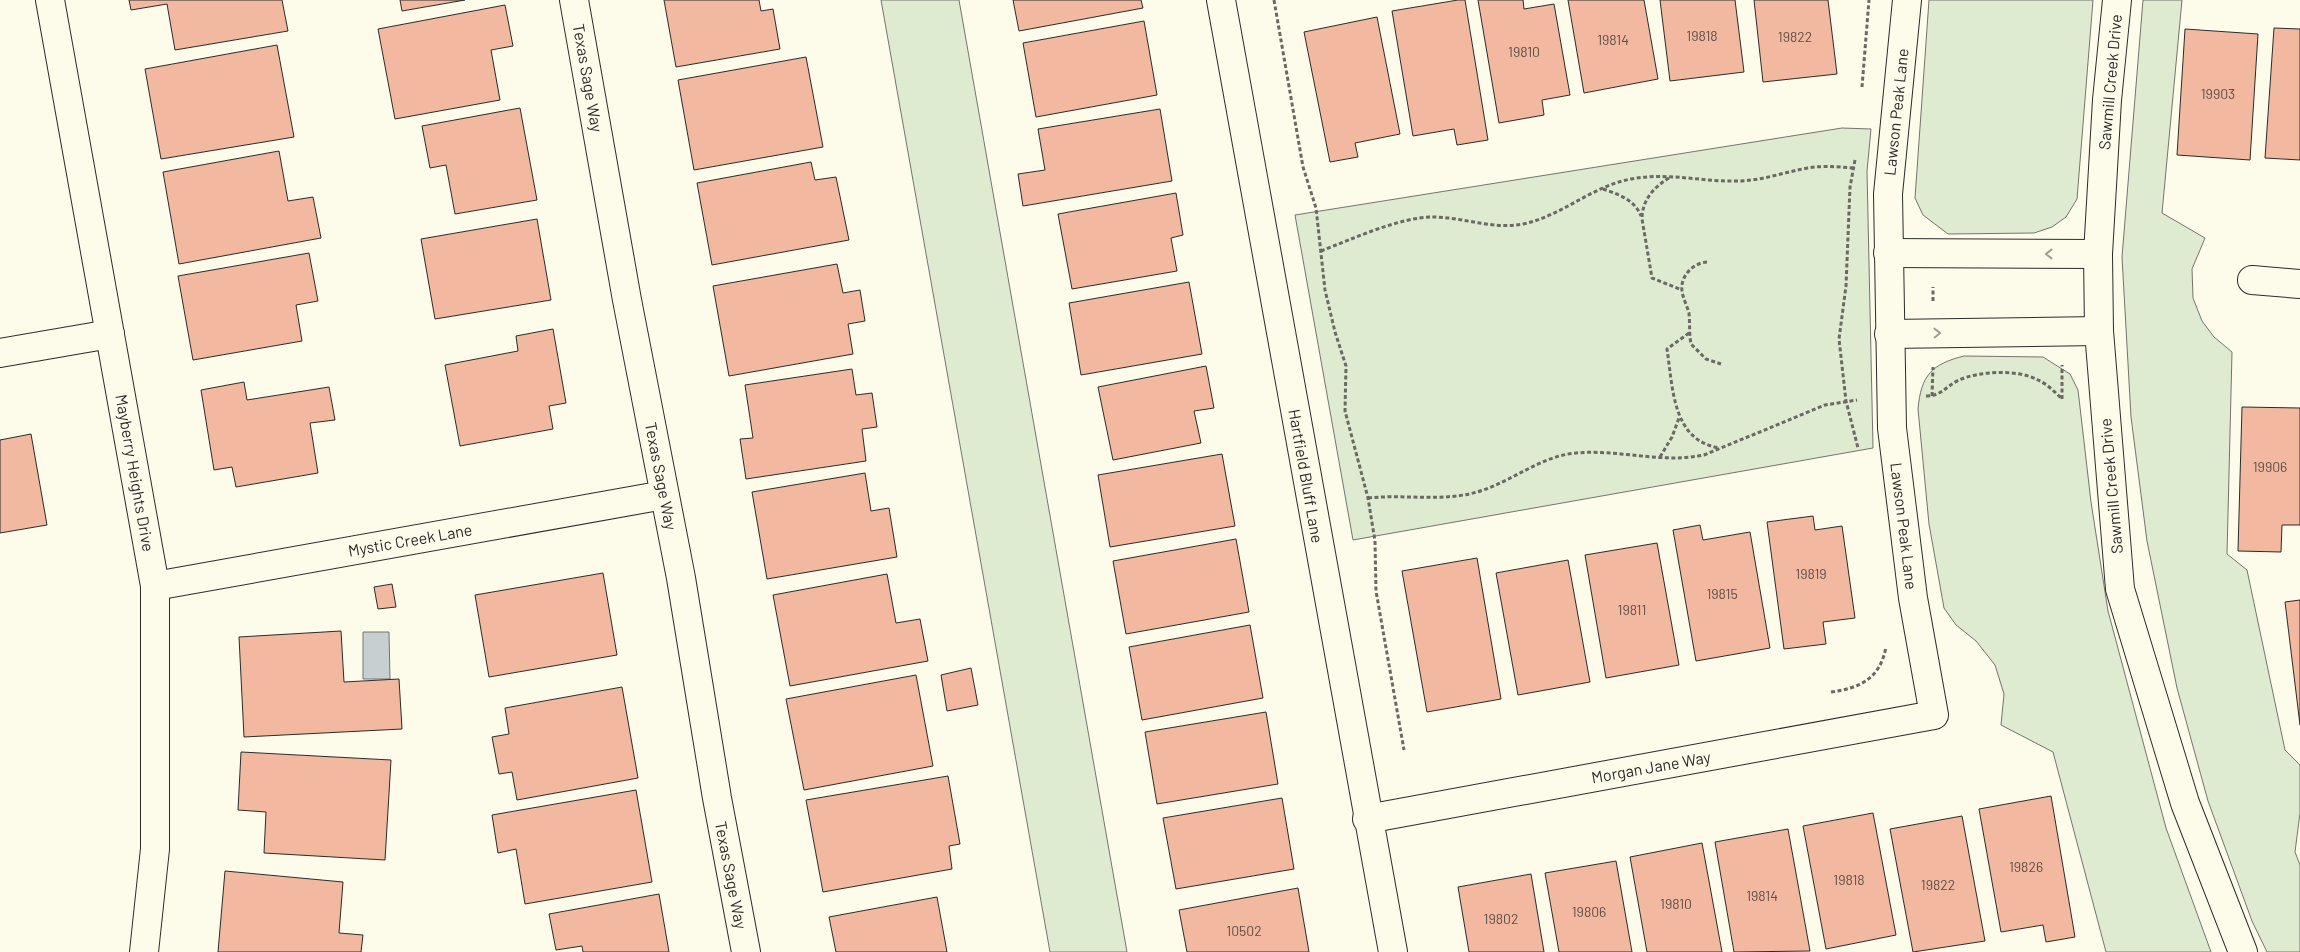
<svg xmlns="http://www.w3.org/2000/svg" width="2300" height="952" font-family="Barlow,sans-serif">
<rect width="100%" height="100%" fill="#fdfbea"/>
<g fill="#deebd1" stroke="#74746e">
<polygon points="881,0 959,0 1127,952 1050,952"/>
<polygon points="1929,0 2093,0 2077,199 2066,217 2052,227 2034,233 1948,234 1923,215 1915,198"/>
<polygon points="2143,0 2182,0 2162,213 2205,238 2192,269 2193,298 2202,321 2214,337 2232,352 2227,554 2247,570 2285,750 2300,765 2300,813 2295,852 2300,865 2300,952 2267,952 2252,921 2208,801 2177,688 2147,541 2131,417 2122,257"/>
<polygon points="1842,128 1871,129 1867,171 1873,448 1353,540 1295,215"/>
<path d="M1964 356 2043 357 2070 374 2078 390 2091 502 2108 611 2166 828 2211 952H2106L2053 752 2001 725 2004 694 1995 665 1976 641 1956 625 1944 608 1929 524 1918 409C1921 375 1932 364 1964 356Z"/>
</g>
<polygon fill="#c7d0d0" stroke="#74746e" points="363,632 389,632 390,679 363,679"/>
<g fill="#f2b8a0" stroke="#2b2b2b">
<polygon points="129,0 282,0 288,31 175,50 167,4 131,10"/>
<polygon points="400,0 465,0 402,11"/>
<polygon points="664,0 759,0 761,11 773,9 780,49 676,67"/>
<polygon points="1013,0 1141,0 1143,8 1019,31"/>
<polygon points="1458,0 1465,0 1488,140 1457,145 1454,129 1413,136 1392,11"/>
<polygon points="1478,0 1523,0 1524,9 1554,4 1570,95 1542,100 1544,115 1499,123"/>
<polygon points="1568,0 1644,0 1658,79 1584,93"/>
<polygon points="1660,0 1735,0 1744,72 1670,81"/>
<polygon points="1754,0 1828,0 1837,74 1763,82"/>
<polygon points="505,5 513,46 491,50 500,100 395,119 378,29"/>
<polygon points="1377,17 1400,134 1355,143 1358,157 1330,162 1304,32"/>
<polygon points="1144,21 1157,95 1036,117 1023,43"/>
<polygon points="2274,28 2300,29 2300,160 2265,158"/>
<polygon points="2185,29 2258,34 2250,160 2177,155"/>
<polygon points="277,45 294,137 161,159 145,69"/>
<polygon points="806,57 823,147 694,170 678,80"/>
<polygon points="520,108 537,200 455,214 446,165 430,168 422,126"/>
<polygon points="1160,109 1172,181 1023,206 1018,174 1045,170 1038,129"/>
<polygon points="279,151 288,201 313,197 321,238 179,264 163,172"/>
<polygon points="811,162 815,180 836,177 849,240 712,265 697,183"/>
<polygon points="1176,193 1183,235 1171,238 1177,271 1072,289 1058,214"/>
<polygon points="537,219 551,300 435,319 421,239"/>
<polygon points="309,253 318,301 296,305 302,341 193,360 178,276"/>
<polygon points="837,264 843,293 860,290 865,321 848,324 853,354 729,376 713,286"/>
<polygon points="1189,282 1202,354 1081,375 1069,303"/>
<polygon points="553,329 566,403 549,406 553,429 460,446 445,365 518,351 516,336"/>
<polygon points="1206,366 1214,408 1194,411 1201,443 1113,460 1098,387"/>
<polygon points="852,369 856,395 872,393 877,427 862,429 866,461 746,479 740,439 753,438 745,385"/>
<polygon points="244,382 247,400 329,387 335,420 310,423 318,473 236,487 232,467 214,470 201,390"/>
<polygon points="2242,407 2300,408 2300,525 2282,525 2281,552 2238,551"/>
<polygon points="31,434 47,525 0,533 0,440"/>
<polygon points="1222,454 1235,526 1110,547 1098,475"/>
<polygon points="865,473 871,511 889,508 897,557 767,579 752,492"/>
<polygon points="1813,516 1815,530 1842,526 1855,618 1823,622 1826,644 1784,649 1767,522"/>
<polygon points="1700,525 1703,540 1750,532 1770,648 1696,661 1673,530"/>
<polygon points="1236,539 1249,612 1126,634 1113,561"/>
<polygon points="1657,543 1679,665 1606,678 1585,555"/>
<polygon points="1477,558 1501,699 1427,712 1402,571"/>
<polygon points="1568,560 1590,682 1518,695 1496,573"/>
<polygon points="603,573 617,655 489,677 475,595"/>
<polygon points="887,574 896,623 920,619 928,661 790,686 773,595"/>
<polygon points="392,584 396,607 378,609 374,587"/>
<polygon points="2300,600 2300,725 2285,602"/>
<polygon points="1250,625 1263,698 1142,720 1129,647"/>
<polygon points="341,631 344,682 399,679 402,729 244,737 239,637"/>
<polygon points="971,668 978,705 947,711 941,675"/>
<polygon points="916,675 933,766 804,790 786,699"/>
<polygon points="622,687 638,778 517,800 512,772 499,774 492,737 509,734 505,708"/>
<polygon points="1266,712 1278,784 1157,804 1145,732"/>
<polygon points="241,752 391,760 385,860 264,853 266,812 238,810"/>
<polygon points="948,776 960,844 949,846 952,869 823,892 806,800"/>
<polygon points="636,790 652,882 525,904 516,849 498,853 492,815"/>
<polygon points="2051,796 2075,937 2046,942 2043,925 2001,932 1979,809"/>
<polygon points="1282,798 1294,869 1176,889 1163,818"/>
<polygon points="1873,813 1896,935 1826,949 1803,826"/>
<polygon points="1962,816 1985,941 1913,952 1890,829"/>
<polygon points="1788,829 1810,951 1734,952 1715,842"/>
<polygon points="1702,843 1722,952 1647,952 1630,857"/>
<polygon points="1616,861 1632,952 1559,952 1545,873"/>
<polygon points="225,871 343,882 339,933 363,935 361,952 218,952"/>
<polygon points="1531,874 1544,952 1469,952 1458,887"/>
<polygon points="1298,888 1309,952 1187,952 1179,910"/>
<polygon points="659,894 669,952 583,952 582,946 556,950 549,914"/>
<polygon points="937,897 947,952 836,952 829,917"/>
</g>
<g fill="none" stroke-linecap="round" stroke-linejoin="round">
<g stroke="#2b2b2b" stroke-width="30">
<g id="minor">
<polyline points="50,0 155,586 155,849 144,952"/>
<polyline points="574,0 627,300 681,578 717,798 746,952"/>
<polyline points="1221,0 1393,952"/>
<polyline points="2117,0 2107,100 2098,254 2099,331 2120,589 2185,803 2243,952"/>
<polyline points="1888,253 2098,254"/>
<polyline points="2252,280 2300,284"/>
<polyline points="1889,334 2099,331"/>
<polyline points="0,353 110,334"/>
<polyline points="155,586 664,495"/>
<polyline points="1367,819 1934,715 1913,598 1892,428 1888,194 1907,0"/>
</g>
</g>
<g stroke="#6a6964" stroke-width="3" stroke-dasharray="4 2.5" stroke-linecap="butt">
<polyline points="1274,0 1303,167 1316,208 1325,290 1335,332 1346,366 1345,411 1368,498 1375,541 1376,591 1404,750"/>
<polyline points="1862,87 1869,0"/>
<polyline points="1855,160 1850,187 1846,286 1839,339 1846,401 1858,448"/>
<path d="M1669 178C1654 187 1642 200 1642 219L1652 278 1682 290"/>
<path d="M1603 189C1618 194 1635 200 1641 216"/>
<path d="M1321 251C1352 239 1400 217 1433 217 1463 217 1493 230 1523 224 1562 216 1592 186 1631 179 1667 172 1702 182 1737 181 1764 181 1789 170 1815 167 1828 166 1841 167 1853 168"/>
<path d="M1707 262C1693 263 1680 276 1682 291 1683 298 1687 306 1689 313 1690 324 1689 334 1691 344L1706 359 1721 364"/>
<polyline points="1933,301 1933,287"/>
<path d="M1689 333 1667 349C1673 388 1672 441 1720 448"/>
<path d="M1926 396C1942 396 1946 386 1959 380 1979 371 2018 369 2038 380 2047 384 2055 392 2062 399"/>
<polyline points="1932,396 1933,367"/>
<polyline points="2062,399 2062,365"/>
<polyline points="1660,457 1672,437 1679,418"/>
<path d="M1368 498C1404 494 1442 502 1477 492 1512 482 1540 456 1576 453 1619 449 1662 464 1704 455L1825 405 1857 400"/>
<path d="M1831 692C1860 688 1880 679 1886 647"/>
</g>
<use href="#minor" stroke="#fdfbea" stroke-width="28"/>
</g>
<defs><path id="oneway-chevron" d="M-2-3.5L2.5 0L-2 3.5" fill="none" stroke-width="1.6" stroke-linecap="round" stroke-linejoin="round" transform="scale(1.25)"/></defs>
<g stroke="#9e9d94">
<use href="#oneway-chevron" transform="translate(2049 254) rotate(-180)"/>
<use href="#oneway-chevron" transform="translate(1937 333) rotate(-1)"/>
</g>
<g text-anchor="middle" stroke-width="4" stroke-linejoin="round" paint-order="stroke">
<g font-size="14" fill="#5d4e48">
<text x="1702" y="41">19818</text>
<text x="1795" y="42">19822</text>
<text x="1613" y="45">19814</text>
<text x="1524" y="57">19810</text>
<text x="2218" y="99">19903</text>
<text x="2270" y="472">19906</text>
<text x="1811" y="579">19819</text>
<text x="1722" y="599">19815</text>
<text x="1632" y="615">19811</text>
<text x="2026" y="872">19826</text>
<text x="1849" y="885">19818</text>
<text x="1938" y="890">19822</text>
<text x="1762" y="901">19814</text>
<text x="1676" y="909">19810</text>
<text x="1589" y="917">19806</text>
<text x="1501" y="924">19802</text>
<text x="1244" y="936">10502</text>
</g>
<g font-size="16" fill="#2b2b2b" stroke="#fdfbea">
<text transform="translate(588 78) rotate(80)" y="6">Texas Sage Way</text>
<text transform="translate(2110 82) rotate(-85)" y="6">Sawmill Creek Drive</text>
<text transform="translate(1896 112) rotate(-84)" y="6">Lawson Peak Lane</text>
<text transform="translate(135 473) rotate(80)" y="6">Mayberry Heights Drive</text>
<text transform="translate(661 476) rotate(79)" y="6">Texas Sage Way</text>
<text transform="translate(1306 476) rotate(80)" y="6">Hartfield Bluff Lane</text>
<text transform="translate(2111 486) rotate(-95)" y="6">Sawmill Creek Drive</text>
<text transform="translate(1904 526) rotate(83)" y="6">Lawson Peak Lane</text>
<text transform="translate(410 540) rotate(-10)" y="6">Mystic Creek Lane</text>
<text transform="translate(1651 767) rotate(-10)" y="6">Morgan Jane Way</text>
<text transform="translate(731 875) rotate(79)" y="6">Texas Sage Way</text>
</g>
</g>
</svg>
